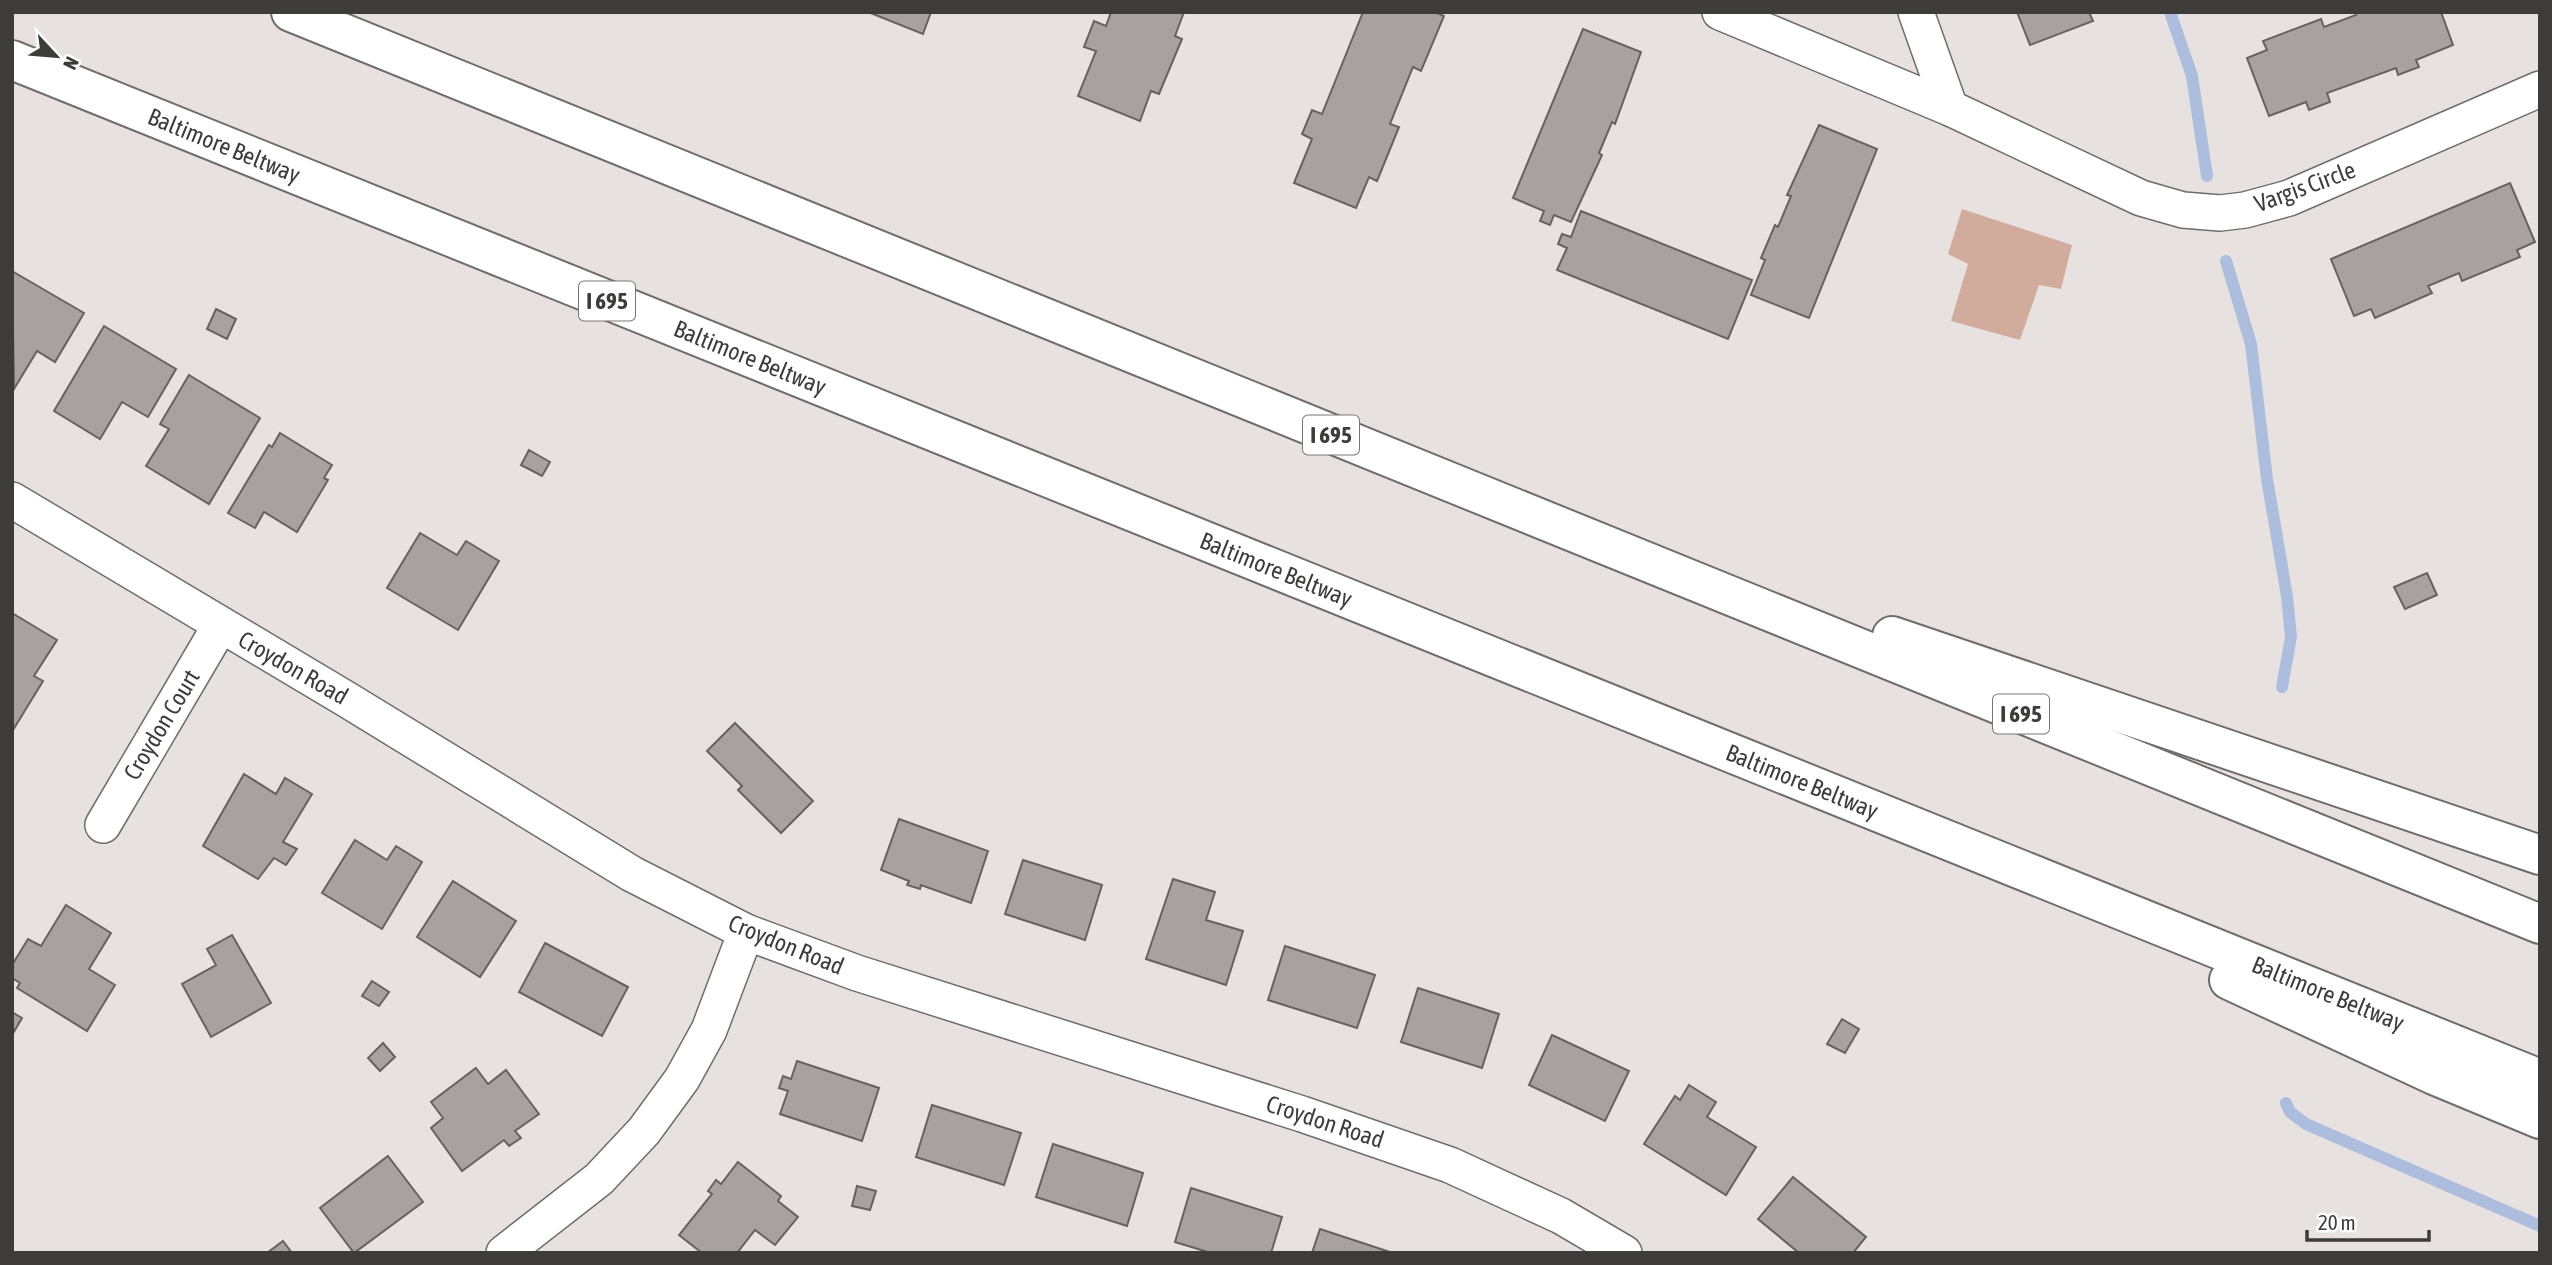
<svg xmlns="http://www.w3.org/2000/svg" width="2552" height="1265" font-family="'Asap Condensed',sans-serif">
<rect width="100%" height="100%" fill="#e7e2e0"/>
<polygon fill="#d1ac9c" points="1962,209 2072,245 2061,289 2039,285 2020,340 1951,321 1968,264 1948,254"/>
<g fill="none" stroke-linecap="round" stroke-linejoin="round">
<g stroke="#adbdde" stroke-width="12">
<polyline points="2170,12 2192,76 2207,176"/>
<polyline points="2226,261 2251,344 2267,479 2287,596 2291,637 2282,687"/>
<polyline points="2286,1103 2290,1112 2306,1124 2540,1226"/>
</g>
</g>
<g fill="#a7a2a0" stroke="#666260" stroke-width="2">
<polygon points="868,12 931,12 923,34"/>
<polygon points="1111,12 1184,12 1175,36 1182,39 1159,94 1151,91 1140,121 1078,96 1096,51 1084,47 1094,21 1106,26"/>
<polygon points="1363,12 1435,12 1444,16 1421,71 1413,67 1390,124 1399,127 1377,181 1369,177 1356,208 1294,183 1312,139 1302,134 1312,110 1322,114"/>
<polygon points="2017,12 2089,12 2093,21 2030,45"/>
<polygon points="2355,12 2441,12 2453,45 2416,60 2419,67 2398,75 2396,68 2327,93 2330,102 2309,110 2306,102 2269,116 2247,58 2267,50 2263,41 2321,19 2324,27 2356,15"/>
<polygon points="1583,29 1641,52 1615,124 1612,122 1599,153 1602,155 1571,222 1554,215 1550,225 1540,221 1544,211 1513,198"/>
<polygon points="1819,125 1877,149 1809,318 1751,295 1765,260 1761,258 1775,225 1778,227 1791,196 1787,195"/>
<polygon points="2510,183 2535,242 2517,250 2520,257 2462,281 2459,273 2428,286 2432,293 2375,318 2371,309 2354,316 2331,259"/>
<polygon points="1581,211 1752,280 1728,339 1557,270 1567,248 1558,244 1562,234 1571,237"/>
<polygon points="12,271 84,313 55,362 37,351 14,389"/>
<polygon points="216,309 236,319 227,339 207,329"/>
<polygon points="104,326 176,369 148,417 122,402 100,439 54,411"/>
<polygon points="189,375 260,418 209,504 146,466 169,429 160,424"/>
<polygon points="280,433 332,465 324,478 328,480 297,532 264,512 255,528 228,513 269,445 272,447"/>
<polygon points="529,450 550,462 542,476 521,465"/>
<polygon points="420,533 457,555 466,541 499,561 458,630 387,588"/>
<polygon points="2427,573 2437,595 2405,609 2394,587"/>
<polygon points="12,613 57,640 34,676 43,681 13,730"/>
<polygon points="735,723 813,801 781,833 738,790 742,786 707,751"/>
<polygon points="244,774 276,794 285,778 312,794 283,842 297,849 286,865 274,858 258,879 203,846"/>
<polygon points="899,819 988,851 971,903 921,885 920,889 907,885 909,881 881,870"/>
<polygon points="355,840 387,860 396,846 422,862 382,929 322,893"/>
<polygon points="1023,860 1102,885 1085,940 1005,914"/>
<polygon points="1173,879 1215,892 1206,920 1243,931 1226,985 1146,959"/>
<polygon points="453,881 516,921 480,977 417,937"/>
<polygon points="66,905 111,933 89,969 115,985 87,1031 17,988 20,983 12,978 12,965 28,939 41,946"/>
<polygon points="232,935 271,1003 211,1037 182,984 216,965 207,949"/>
<polygon points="545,943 628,987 602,1036 519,992"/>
<polygon points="1285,946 1375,975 1357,1028 1268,1000"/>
<polygon points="372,981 389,992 379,1006 362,996"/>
<polygon points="1418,988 1499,1014 1482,1068 1401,1042"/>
<polygon points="12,1012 22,1018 12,1035"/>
<polygon points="1842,1019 1859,1029 1845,1053 1827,1044"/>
<polygon points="1552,1035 1629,1071 1605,1121 1529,1085"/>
<polygon points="383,1043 395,1057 380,1071 368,1058"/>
<polygon points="797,1061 879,1088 862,1141 780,1114 788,1091 779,1088 783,1076 791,1079"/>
<polygon points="476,1068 488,1084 506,1070 539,1114 515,1131 521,1138 509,1146 504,1140 462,1171 431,1128 443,1118 431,1102"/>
<polygon points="1689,1085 1716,1102 1707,1117 1756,1147 1726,1195 1644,1144 1675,1096 1680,1100"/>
<polygon points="932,1105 1021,1133 1004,1185 916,1157"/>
<polygon points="1053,1144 1143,1173 1127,1226 1036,1197"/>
<polygon points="388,1156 423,1202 354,1253 320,1208"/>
<polygon points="738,1162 781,1196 778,1201 798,1217 775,1245 755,1230 737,1253 702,1253 679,1235 712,1194 708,1191 716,1180 721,1184"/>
<polygon points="1793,1177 1866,1237 1853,1253 1799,1253 1758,1219"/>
<polygon points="857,1186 876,1191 870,1210 852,1206"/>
<polygon points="1191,1188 1282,1217 1271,1253 1211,1253 1175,1242"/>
<polygon points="1320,1229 1393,1253 1312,1253"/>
<polygon points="283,1241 292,1253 267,1253"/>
</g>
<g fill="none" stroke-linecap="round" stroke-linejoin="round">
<g stroke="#716c6b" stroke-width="38">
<g id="minor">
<polyline points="1720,12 1950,108 2141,198 2183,210 2220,213 2245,210 2289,198 2540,89"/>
<polyline points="1916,12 1950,108"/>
<polyline points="12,500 346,699 632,874 746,932 857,973 1302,1114 1450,1165 1561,1216 1624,1253"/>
<polyline points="103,825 220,626"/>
<polyline points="504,1253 599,1179 644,1131 682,1079 709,1030 746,932"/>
</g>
</g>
<g stroke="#716c6b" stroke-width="42">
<g id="motorway">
<polyline points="291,12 2540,924"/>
<polyline points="12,60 2540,1079"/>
<polyline points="1892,636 2540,855"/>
<polyline points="2229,980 2434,1075 2540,1119"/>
</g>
</g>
<use href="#minor" stroke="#fff" stroke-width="35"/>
<use href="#motorway" stroke="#fff" stroke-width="38"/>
</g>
<g text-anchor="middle" stroke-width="5" stroke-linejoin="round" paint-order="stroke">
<g fill="#fff" stroke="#787676" stroke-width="2">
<rect x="579" y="281.5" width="56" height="39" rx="5"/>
<rect x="1303" y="415.5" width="56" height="39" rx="5"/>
<rect x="1993" y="694.5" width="56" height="39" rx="5"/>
</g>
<g font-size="23" font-weight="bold" fill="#3e3c3b">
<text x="607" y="309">I 695</text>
<text x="1331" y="443">I 695</text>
<text x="2021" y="722">I 695</text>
</g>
<g font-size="24" fill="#3e3c3b" stroke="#fff">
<text transform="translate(224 146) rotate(22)" y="8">Baltimore Beltway</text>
<text transform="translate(2305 187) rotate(-20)" y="8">Vargis Circle</text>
<text transform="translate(750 358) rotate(22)" y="8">Baltimore Beltway</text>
<text transform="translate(1276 570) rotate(22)" y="8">Baltimore Beltway</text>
<text transform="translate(293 668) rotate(30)" y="8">Croydon Road</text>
<text transform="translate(162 725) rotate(-59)" y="8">Croydon Court</text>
<text transform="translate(1802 782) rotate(22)" y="8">Baltimore Beltway</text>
<text transform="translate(786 945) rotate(22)" y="8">Croydon Road</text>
<text transform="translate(2328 994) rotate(22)" y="8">Baltimore Beltway</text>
<text transform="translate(1325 1122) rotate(18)" y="8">Croydon Road</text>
</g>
</g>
<rect width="2552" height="1265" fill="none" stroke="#3e3c3b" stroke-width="28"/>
<g transform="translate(56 56) rotate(116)" stroke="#ffffff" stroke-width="5" paint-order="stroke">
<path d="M0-5L12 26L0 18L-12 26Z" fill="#3e3c3b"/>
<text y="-10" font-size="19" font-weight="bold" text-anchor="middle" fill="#3e3c3b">N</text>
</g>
<path d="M2307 1230v10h122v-10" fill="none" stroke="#3e3c3b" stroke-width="3.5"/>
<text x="2318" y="1230" font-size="21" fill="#3e3c3b" stroke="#ffffff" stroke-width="5" paint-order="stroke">20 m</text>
</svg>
